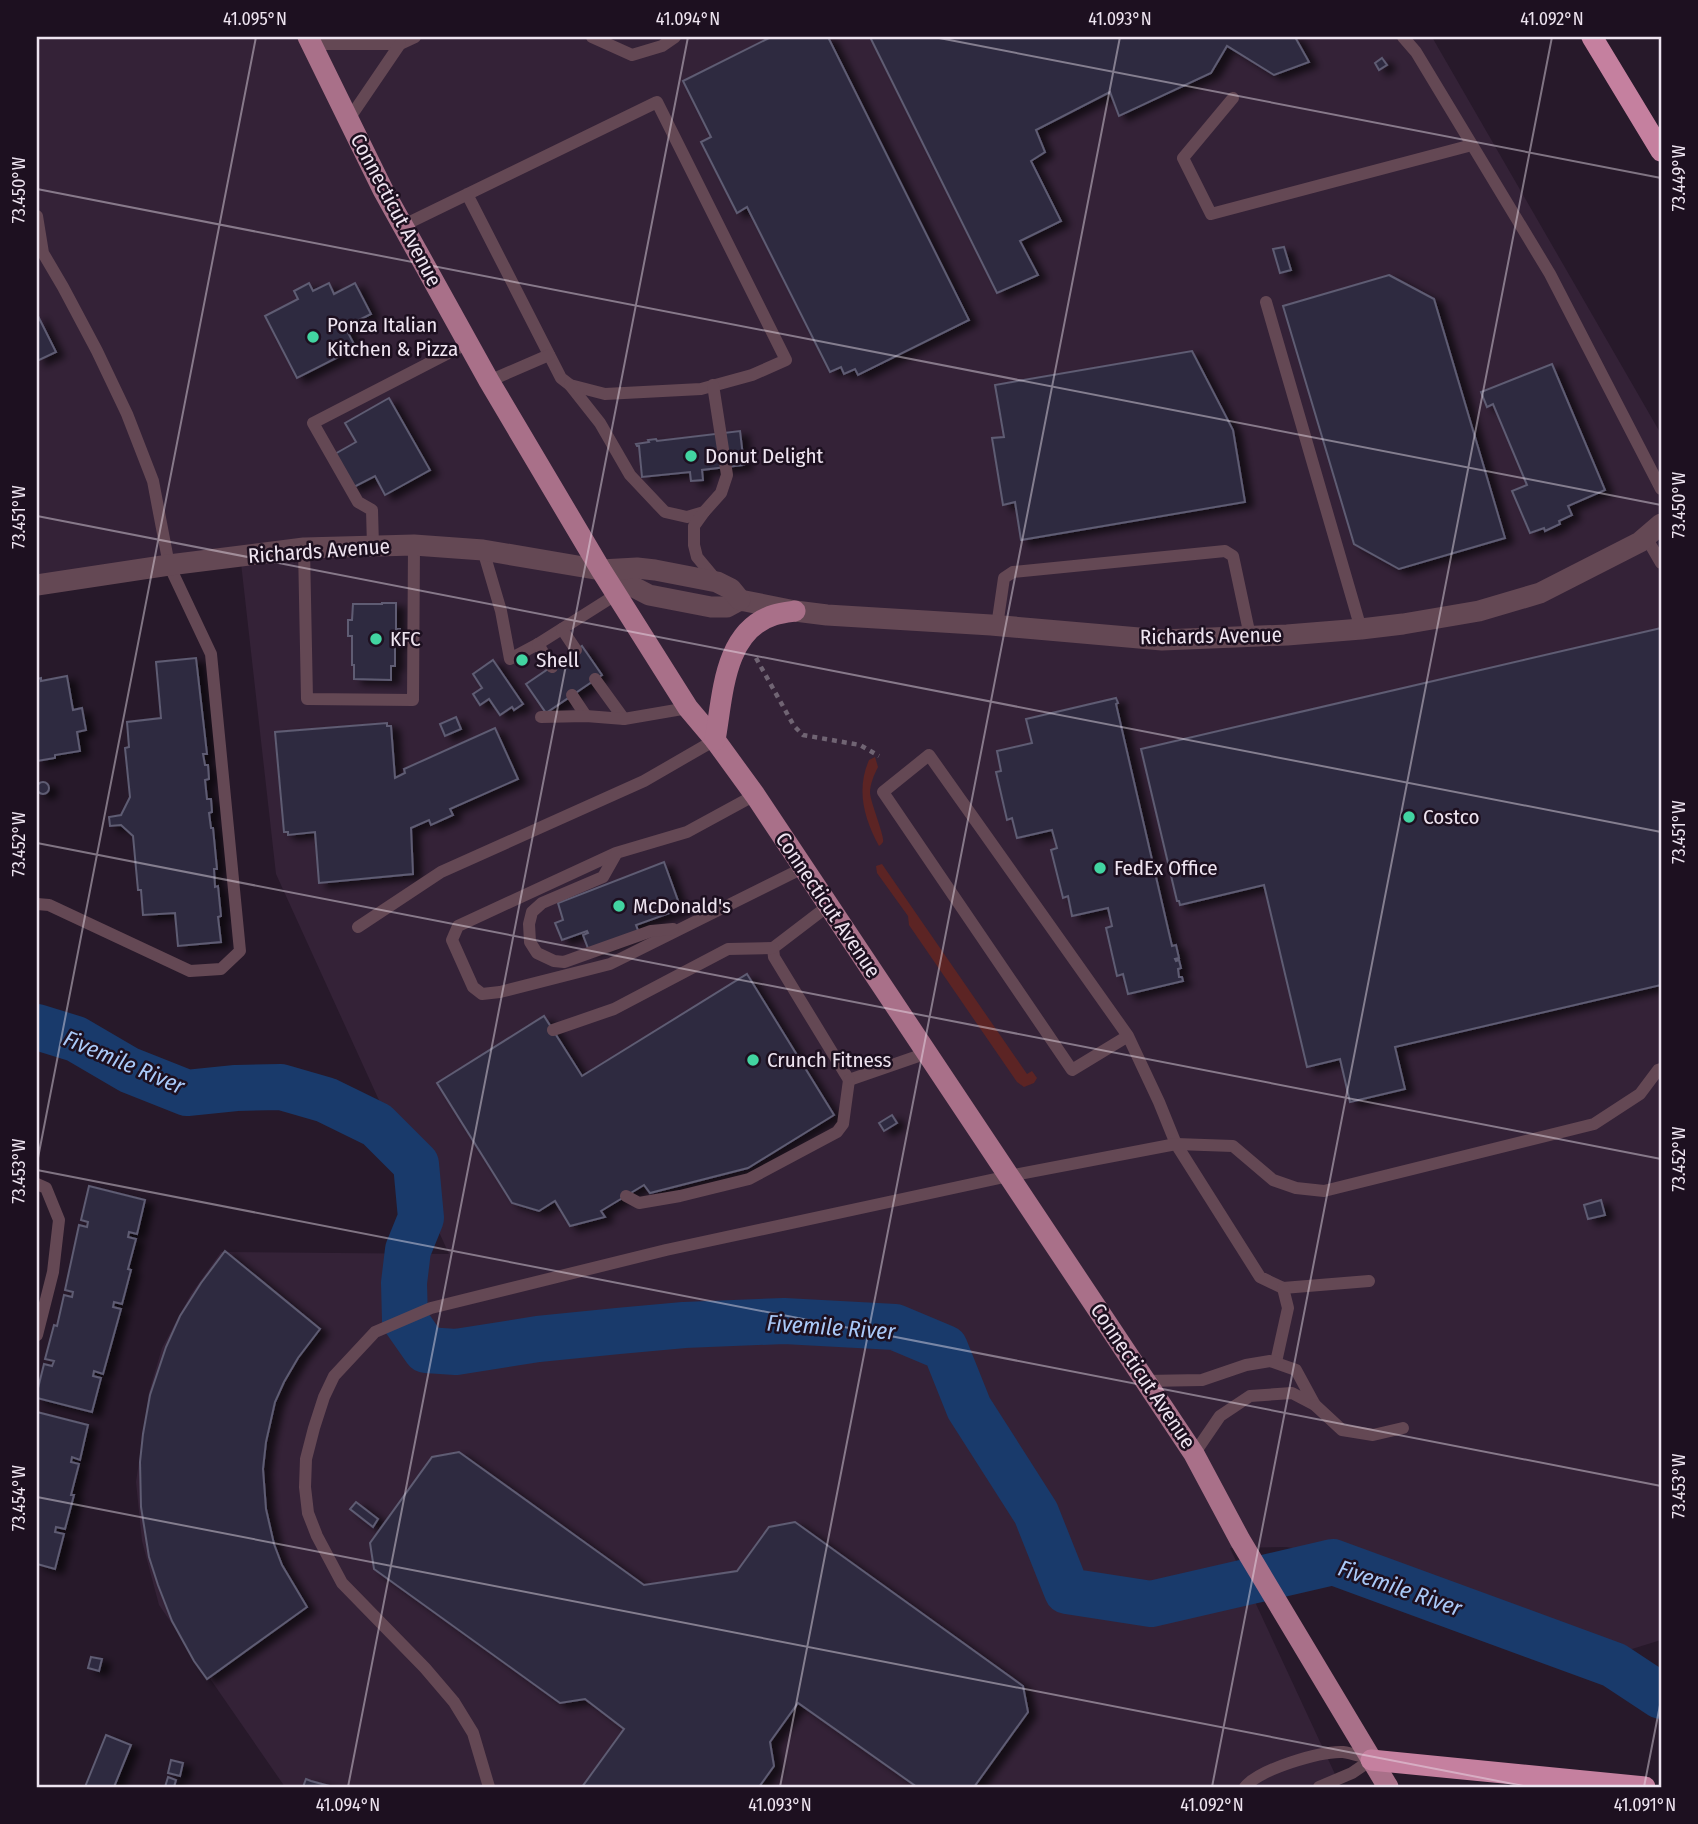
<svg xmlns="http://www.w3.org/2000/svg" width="1698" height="1824" font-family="'Fira Sans Condensed',sans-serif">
<defs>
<filter id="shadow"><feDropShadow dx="8" dy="4.5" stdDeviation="3.5" flood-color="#0009"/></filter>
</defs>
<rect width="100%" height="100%" fill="#27192a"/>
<polygon fill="#342237" points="37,37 1432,37 1661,434 1661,1640 1619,1653 1368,1559 1286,1547 1230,1548 1341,1787 285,1787 159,1605 142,1541 136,1482 149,1392 162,1348 191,1294 221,1252 449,1254 276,874 241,563 37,580"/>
<g fill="#5c2424">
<path d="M875 757 878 767C874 775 870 784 870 793 871 804 885 837 883 842 882 844 880 845 879 846 864 818 856 790 869 760Z"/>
<polygon points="882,864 1027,1074 1032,1071 1037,1078 1034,1083 1024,1087 1017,1082 909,925 908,916 877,873 876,866"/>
</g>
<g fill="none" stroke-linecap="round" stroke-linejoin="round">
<polyline stroke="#193a6b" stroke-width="46" points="37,1027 76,1039 129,1070 187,1093 236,1088 281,1087 326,1100 377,1125 416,1164 421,1218 408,1250 404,1283 405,1320 426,1350 456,1352 538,1339 618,1331 684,1325 784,1321 895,1327 945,1348 969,1408 1036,1513 1067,1591 1151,1604 1333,1562 1614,1665 1661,1696"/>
</g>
<g fill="#2f2c41" stroke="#5e5c73" stroke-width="2" filter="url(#shadow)">
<polygon points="771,37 828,37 969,320 858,375 855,369 844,374 841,367 830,372 747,207 737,213 701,142 711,137 683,81"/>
<polygon points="870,37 1295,37 1309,62 1274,75 1227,46 1211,73 1119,116 1110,92 1036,130 1045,152 1031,161 1061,221 1020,241 1038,275 997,293"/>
<polygon points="1382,58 1387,65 1379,70 1375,63"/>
<polygon points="1284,247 1291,270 1280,273 1273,249"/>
<polygon points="1389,275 1434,299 1505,538 1399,569 1354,544 1283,306"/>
<polygon points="309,283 313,291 329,283 334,294 355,283 371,314 345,327 356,348 297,378 265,316 298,299 294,291"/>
<polygon points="37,314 56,352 37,361"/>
<polygon points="1192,351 1233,430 1245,502 1021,540 1015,502 1003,505 992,438 1004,437 995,385"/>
<polygon points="1552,364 1605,490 1568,506 1572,515 1559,521 1560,524 1545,531 1544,528 1530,533 1512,491 1527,485 1493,404 1487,407 1481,392"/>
<polygon points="389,398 430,470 385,495 375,476 352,488 333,455 356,442 345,423"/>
<polygon points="740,431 744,465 702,470 703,480 691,481 690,472 642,477 639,446 637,446 636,444 649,442 648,440 656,439 657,441"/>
<polygon points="382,603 396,603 396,629 400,629 400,643 395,643 395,666 391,666 391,680 354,679 354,665 352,665 352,636 348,636 348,620 352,620 353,604 382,604"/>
<polygon points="1661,628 1661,985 1395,1047 1405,1089 1350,1102 1340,1059 1307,1067 1264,885 1180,905 1179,901 1177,901 1141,749"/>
<polygon points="582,646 602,675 546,713 526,684"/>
<polygon points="196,658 207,754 203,754 205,765 208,765 209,779 205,780 207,799 211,799 212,812 209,813 211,828 213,828 217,869 214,869 215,887 218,886 221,916 218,917 221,942 178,946 175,913 143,915 141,890 138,890 133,836 121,825 110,826 109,817 121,815 130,797 125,748 129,747 127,722 161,718 156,662"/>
<polygon points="493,660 523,704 514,710 512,707 500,715 489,699 480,705 473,694 482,688 473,674"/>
<polygon points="67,676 73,710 82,708 86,730 77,732 80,751 55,755 55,758 37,761 37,679 41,678 41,681"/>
<polygon points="1116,698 1118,703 1116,704 1172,946 1176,945 1179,958 1175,959 1176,961 1179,960 1181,968 1178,969 1179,977 1182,977 1183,981 1128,994 1123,974 1117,976 1106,928 1112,926 1108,908 1072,916 1068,896 1063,898 1051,850 1057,848 1052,830 1017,838 1012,818 1007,820 996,772 1001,771 997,751 1032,743 1026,719"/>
<polygon points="456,717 461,729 445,736 440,724"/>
<polygon points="387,723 387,726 391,726 395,778 405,773 404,769 495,728 518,779 450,809 453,815 431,825 429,820 411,828 413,874 319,883 315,832 288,835 288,832 284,832 275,732"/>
<circle cx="43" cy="788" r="6"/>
<polygon points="664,862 681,909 636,925 639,933 589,951 583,935 588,933 587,931 562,940 555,923 563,920 558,903"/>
<polygon points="747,974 834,1115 748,1168 650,1193 644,1185 601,1211 605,1217 570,1226 555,1201 539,1211 512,1203 437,1083 544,1016 582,1076"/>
<polygon points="892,1115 897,1123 884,1131 879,1123"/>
<polygon points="89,1186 145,1200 137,1234 129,1232 128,1237 136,1239 128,1269 131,1270 122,1304 114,1302 113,1307 121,1309 103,1374 94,1371 93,1376 101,1378 92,1412 37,1398 37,1392 44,1364 52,1366 54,1361 45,1359 54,1325 57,1326 64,1295 72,1297 73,1292 65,1290 79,1225 87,1227 88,1222 81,1220"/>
<polygon points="1601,1200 1605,1215 1588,1219 1584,1205"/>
<polygon points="225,1251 320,1329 298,1358 284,1382 275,1402 266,1442 263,1469 266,1509 274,1544 282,1565 307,1607 207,1679 194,1661 172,1621 158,1585 149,1557 141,1507 140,1462 143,1434 150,1395 166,1347 180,1316 201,1283"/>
<polygon points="37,1412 88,1425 80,1460 72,1457 71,1462 79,1464 71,1495 74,1495 65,1529 56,1527 55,1532 64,1534 55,1569 37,1564"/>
<polygon points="459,1452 644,1585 737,1571 769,1527 795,1522 1023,1686 1028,1712 974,1787 917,1787 798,1703 770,1742 774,1766 759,1787 582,1787 624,1729 585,1699 560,1703 374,1569 370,1543 432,1457"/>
<polygon points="356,1502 378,1519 373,1527 350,1509"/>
<polygon points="91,1657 102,1659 99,1671 88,1668"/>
<polygon points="106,1735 131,1745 114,1787 85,1787"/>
<polygon points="171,1760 183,1763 180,1776 168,1773"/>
<polygon points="168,1777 176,1780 174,1787 165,1787"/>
<polygon points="306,1779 311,1781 333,1787 303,1787"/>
</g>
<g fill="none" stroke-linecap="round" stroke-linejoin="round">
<polyline stroke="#706473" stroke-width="4.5" stroke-dasharray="5 5" stroke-linecap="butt" points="756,658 794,726 803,735 860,745 879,756"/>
<g stroke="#644854" stroke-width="12">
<polyline points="592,37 632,55 662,46 675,37"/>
<polyline points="1403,37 1416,52 1550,274 1661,489"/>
<polyline points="311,44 400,44 415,37"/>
<polyline points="1233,98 1183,158 1211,214 1472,145"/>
<polyline points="349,119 400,44"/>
<polyline points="37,216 43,253 63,287 97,351 127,414 153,481 169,565 211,654 240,951 221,969 190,971 49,905 37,904"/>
<path d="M402 226C487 184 572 143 657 102L786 360 752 375 701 389 605 394 570 385 561 378 467 194"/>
<polyline points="1266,302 1361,629"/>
<polyline points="489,381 549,355"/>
<polyline points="570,385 600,423 630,475 665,512 687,517 704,512 721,493 727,475 713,385"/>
<polyline points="704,512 694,526 694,545 697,557 717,581"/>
<polyline points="1646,537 1661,563"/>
<polyline points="373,546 372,510 358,502 313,423 468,343"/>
<polyline points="304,548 307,699 413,700 414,545"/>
<polyline points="483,550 501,611 510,659 538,644 617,594"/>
<polyline points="997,626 1004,578 1013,572 1225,551 1233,556 1250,636"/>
<polyline points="562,629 576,650"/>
<polyline points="538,644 552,667"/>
<polyline points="595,679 624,719"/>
<polyline points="572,695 586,716"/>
<polyline points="541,717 586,716 624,719 688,708"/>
<polyline points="755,795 687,832 616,853 458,926 452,940 473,987 482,994 500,992 610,964 803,868"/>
<polyline points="616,854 603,877 542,903 532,912 529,924 530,942 537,953 554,961 564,962 651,931 673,929"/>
<polyline points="828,906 773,948 774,957 849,1080 927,1053"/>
<polyline points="358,927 441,872 644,781 715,740"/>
<polyline points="553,1030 614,1009 728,949 773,948"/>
<polyline points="1128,1036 1072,1070 883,792 929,755 1128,1036 1159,1102 1176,1144 1260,1277 1283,1288 1369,1281"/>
<polyline points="37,1184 46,1188 59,1220 53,1272 37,1335"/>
<polyline points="626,1196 639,1203 680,1196 749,1179 837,1132 843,1124 849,1080"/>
<polyline points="1276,1362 1288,1308 1283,1288"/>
<polyline points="1145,1381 1202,1380 1246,1365 1270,1361 1296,1370 1315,1405 1292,1393 1250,1396 1220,1416 1194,1454"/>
<polyline points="1315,1405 1342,1430 1373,1435 1403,1428"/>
<polyline points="489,1787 473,1733 454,1702 425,1668 342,1583 317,1536 308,1513 305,1487 306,1459 314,1428 324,1397 334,1376 375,1332 431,1308 666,1250 1009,1176 1176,1144 1233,1146 1273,1180 1296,1188 1324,1191 1594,1124 1640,1094 1658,1070 1661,1069"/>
<path d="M1245 1787C1260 1769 1320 1751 1343 1752 1352 1753 1362 1757 1371 1759"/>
<polyline points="1319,1787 1352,1773 1371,1760"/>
</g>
<g stroke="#644854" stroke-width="21">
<polyline points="601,570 649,595 711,607 727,607 740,600 795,611 827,615 991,625 1162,640 1287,635 1361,629 1403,624 1479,611 1540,593 1640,542 1661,524"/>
<polyline points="37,585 169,565 304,548 414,545 483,550 601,570 637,568 655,570 717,582 731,589 740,600"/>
</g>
<g stroke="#a97089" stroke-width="21">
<polyline points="308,37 383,190 489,381 601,570 688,708 715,740 755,795 1194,1454 1240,1540 1388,1787"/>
<path d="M715 740C723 697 723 631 774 615 780 613 788 612 795 611"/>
</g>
<g stroke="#c5809f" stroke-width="21">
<polyline points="1592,37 1661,151"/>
<polyline points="1371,1760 1645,1787"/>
</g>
</g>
<path fill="none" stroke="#eee4f0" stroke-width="2" stroke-opacity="0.45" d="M934 37 1661 178M37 189 1661 505M37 516 1661 832M37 843 1661 1159M37 1163 256 37M37 1170 1661 1486M37 1497 1529 1787M348 1787 688 37M780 1787 1120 37M1212 1787 1552 37M1644 1787 1661 1700"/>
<g fill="#42d4a1" stroke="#1d1020" stroke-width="2.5">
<circle cx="313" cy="337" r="7"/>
<circle cx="691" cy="456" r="7"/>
<circle cx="376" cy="639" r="7"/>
<circle cx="522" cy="660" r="7"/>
<circle cx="1409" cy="817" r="7"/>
<circle cx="1100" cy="868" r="7"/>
<circle cx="619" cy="906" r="7"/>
<circle cx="753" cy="1060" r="7"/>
</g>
<g text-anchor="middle" stroke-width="5" stroke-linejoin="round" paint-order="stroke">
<g font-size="21" fill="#eee4f0" stroke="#1d1020">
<text transform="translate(396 210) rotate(62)" y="7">Connecticut Avenue</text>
<text transform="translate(319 551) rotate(-4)" y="7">Richards Avenue</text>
<text transform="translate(1211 636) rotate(-1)" y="7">Richards Avenue</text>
<text transform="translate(828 905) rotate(56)" y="7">Connecticut Avenue</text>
<text transform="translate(1143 1376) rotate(56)" y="7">Connecticut Avenue</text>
</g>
<g font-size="21" fill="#eee4f0" stroke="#1d1020" text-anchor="start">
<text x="327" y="332">Ponza Italian<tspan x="327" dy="24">Kitchen &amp; Pizza</tspan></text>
<text x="705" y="463">Donut Delight</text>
<text x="390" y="646">KFC</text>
<text x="536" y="667">Shell</text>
<text x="1423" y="824">Costco</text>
<text x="1114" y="875">FedEx Office</text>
<text x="633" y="913">McDonald's</text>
<text x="767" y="1067">Crunch Fitness</text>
</g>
<g font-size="23" font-style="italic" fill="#aac9f8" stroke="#1d1020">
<text transform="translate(124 1062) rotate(23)" y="8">Fivemile River</text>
<text transform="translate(831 1327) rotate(4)" y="8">Fivemile River</text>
<text transform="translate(1400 1588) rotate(19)" y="8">Fivemile River</text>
</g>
</g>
<rect width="1698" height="1824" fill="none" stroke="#1d1020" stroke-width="77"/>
<rect x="38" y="38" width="1622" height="1748" fill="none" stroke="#eee4f0" stroke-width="2.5"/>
<g font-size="18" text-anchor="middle" fill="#eee4f0">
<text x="255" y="25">41.095°N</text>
<text x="688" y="25">41.094°N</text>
<text x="1120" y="25">41.093°N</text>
<text x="1552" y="25">41.092°N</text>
<text transform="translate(1679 178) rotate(-90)" y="6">73.449°W</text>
<text transform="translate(19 190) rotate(-90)" y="6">73.450°W</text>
<text transform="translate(1679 505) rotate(-90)" y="6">73.450°W</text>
<text transform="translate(19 517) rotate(-90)" y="6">73.451°W</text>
<text transform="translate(1679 832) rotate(-90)" y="6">73.451°W</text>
<text transform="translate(19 844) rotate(-90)" y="6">73.452°W</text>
<text transform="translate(1679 1159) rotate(-90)" y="6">73.452°W</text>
<text transform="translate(19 1171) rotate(-90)" y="6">73.453°W</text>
<text transform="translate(1679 1486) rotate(-90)" y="6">73.453°W</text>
<text transform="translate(19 1498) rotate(-90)" y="6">73.454°W</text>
<text x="348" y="1811">41.094°N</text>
<text x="780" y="1811">41.093°N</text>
<text x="1212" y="1811">41.092°N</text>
<text x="1645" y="1811">41.091°N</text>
</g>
</svg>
